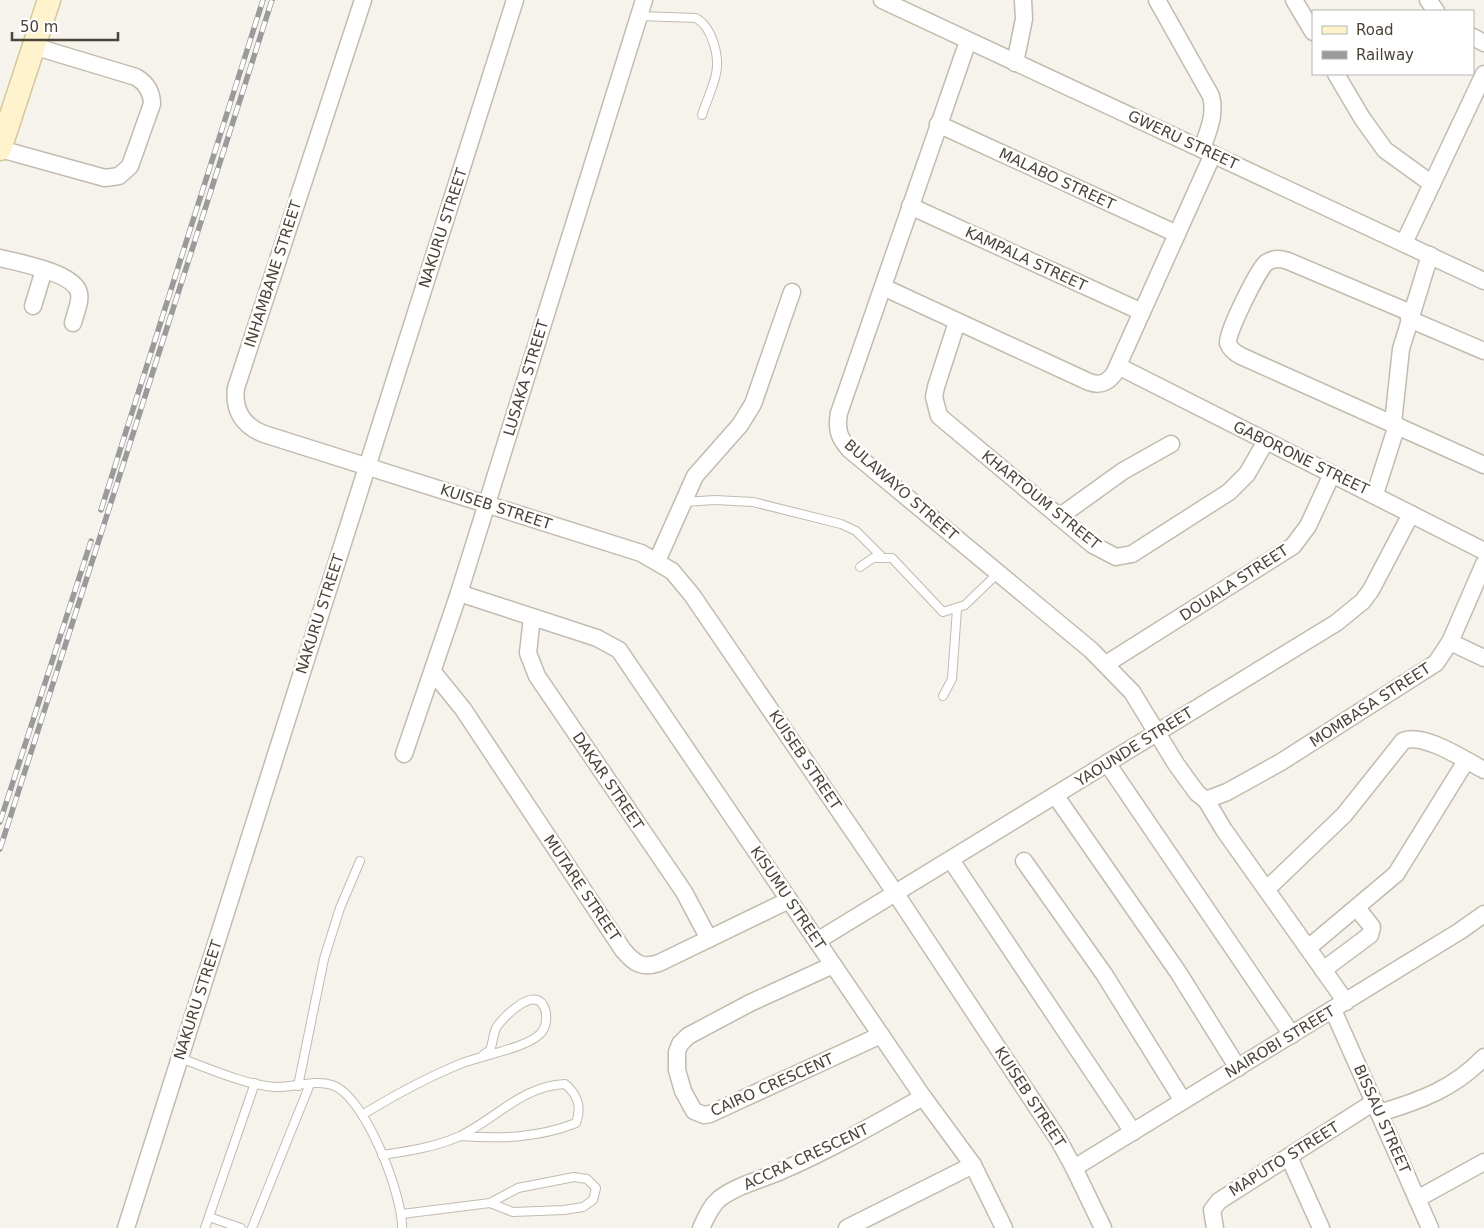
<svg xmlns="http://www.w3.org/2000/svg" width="1484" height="1228" font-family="'DejaVu Sans',sans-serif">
<rect width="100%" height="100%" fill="#f6f3ec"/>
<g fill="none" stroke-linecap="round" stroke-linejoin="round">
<g stroke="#c2bbae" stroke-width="10">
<g id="lane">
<path d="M639 16 696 18C712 27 720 56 716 74 713 88 706 102 702 115"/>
<polyline points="683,502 715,500 753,502 841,524 856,531 881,556"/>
<polyline points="860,567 873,558 892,558 943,612 965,605 998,573"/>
<polyline points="943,696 952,679 957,609"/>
<path d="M180 1058C208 1068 245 1085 275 1087 293 1088 314 1079 332 1085 365 1095 403 1196 402 1228"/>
<polyline points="298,1086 324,959 340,908 360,861"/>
<path d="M362 1115C393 1096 426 1078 460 1064 479 1056 528 1048 541 1033 547 1026 548 1013 543 1005 533 987 502 1018 496 1028 493 1035 493 1043 490 1050L483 1055"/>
<path d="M382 1155C409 1151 436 1147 460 1136 497 1118 522 1086 565 1084 578 1095 582 1107 576 1123 538 1138 500 1139 460 1136"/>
<polyline points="402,1214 490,1203 518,1188 574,1177 587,1179 596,1188 593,1200 583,1207 564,1210 513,1212 490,1203"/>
<polyline points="209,1217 241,1228"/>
<polyline points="205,1228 255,1083"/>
<polyline points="252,1228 310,1084"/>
</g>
</g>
<g stroke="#c2bbae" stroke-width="19">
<g id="street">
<path d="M363 0 236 388C233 410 243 426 264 434L641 553 672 571 692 595 896 894 1058 1139 1074 1168 1103 1228"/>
<polyline points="882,0 1484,281"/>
<path d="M1157 0 1211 96C1216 115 1208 131 1202 149"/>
<polyline points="1294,0 1313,32"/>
<polyline points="1428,0 1436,11"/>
<polyline points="1473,37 1484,43"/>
<path d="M968 41 839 413C836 430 839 438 850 450L1091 650 1132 692 1176 764 1197 793 1206 800 1224 830 1346 1002"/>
<polyline points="1015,63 1024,19 1023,0"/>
<polyline points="1336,74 1362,118 1385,150 1432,184"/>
<polyline points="938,124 1177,234"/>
<path d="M0 149 105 178 119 176 130 166 152 104C152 91 146 83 136 77L33 46"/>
<polyline points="910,206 1142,312"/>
<polyline points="1404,243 1484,74"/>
<path d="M0 258C19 263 74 272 79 293 81 302 75 314 73 323"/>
<path d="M883 287 1089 382C1100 386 1107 383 1114 374L1213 154"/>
<polyline points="33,306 44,270"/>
<path d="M1411 313 1288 261C1280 258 1273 258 1266 263 1258 270 1226 334 1228 343 1230 349 1235 353 1241 356L1484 465"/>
<polyline points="1409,319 1484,351"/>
<polyline points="957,322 936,387 934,397 939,416 1093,545 1116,557 1132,554 1229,492 1247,474 1266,441"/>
<polyline points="1118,366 1484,551"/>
<polyline points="1393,423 1401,349 1430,255"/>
<polyline points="1375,494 1397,425"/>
<polyline points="1059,517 1123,471 1171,444"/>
<polyline points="657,561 695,476 740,425 753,404 792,292"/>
<polyline points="459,593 597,638 619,650 923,1097 973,1165 1004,1228"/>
<polyline points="532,617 528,653 537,676 684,892 709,939"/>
<polyline points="1450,642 1484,658"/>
<polyline points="1106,664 1293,546 1308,526 1332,474"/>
<path d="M433 672 463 709 623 950C634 963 642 969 659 963L789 900"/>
<polyline points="404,754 459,593 644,0"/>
<polyline points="1107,763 1292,1035"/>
<polyline points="1055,795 1178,972 1238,1068"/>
<polyline points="1206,800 1227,792 1281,762 1436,663 1450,642 1484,564"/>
<polyline points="951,860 1133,1132"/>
<polyline points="1024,861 1104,974 1183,1101"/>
<path d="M1267 889 1344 815 1403 741C1423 732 1465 760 1484 770"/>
<polyline points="817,941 1336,623 1363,601 1371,590 1411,514"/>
<polyline points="1308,948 1396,874 1466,761"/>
<polyline points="833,965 750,1003 688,1036 680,1044 677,1052 677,1070 683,1091 694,1111 704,1115 710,1114 881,1035"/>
<polyline points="1323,970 1370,935 1372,927 1357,908"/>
<polyline points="1333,1010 1430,1228"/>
<path d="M1379 1113C1420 1101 1455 1088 1484 1057"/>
<polyline points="1289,1157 1321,1228"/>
<polyline points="1074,1168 1460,931 1484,914"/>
<polyline points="1417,1199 1484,1162"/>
<polyline points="126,1228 515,0"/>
<path d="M701 1228C706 1218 710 1207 719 1199 737 1185 761 1180 781 1171 830 1150 877 1123 923 1097"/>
<polyline points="847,1228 973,1165"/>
<polyline points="1215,1228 1212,1210 1219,1201 1374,1102"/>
</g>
</g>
<g stroke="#d6c79b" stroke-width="25">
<polyline id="secondary" points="0,149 49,0"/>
</g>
<use href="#lane" stroke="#fff" stroke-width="8"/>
<use href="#street" stroke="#fff" stroke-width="16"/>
<use href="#secondary" stroke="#fff3cd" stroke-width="22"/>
<g stroke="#9a9a9a" stroke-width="5.5">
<g id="rail">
<polyline points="101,510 263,0"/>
<polyline points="0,822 91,541"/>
<polyline points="0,849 272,0"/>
</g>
</g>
<use href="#rail" stroke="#fff" stroke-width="4" stroke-dasharray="11" stroke-linecap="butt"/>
</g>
<g text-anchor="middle" stroke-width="5" stroke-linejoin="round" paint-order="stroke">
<g font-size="15" fill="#4b4439" stroke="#fff">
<text transform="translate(1183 140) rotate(25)" y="5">GWERU STREET</text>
<text transform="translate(1057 179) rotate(25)" y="5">MALABO STREET</text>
<text transform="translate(443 228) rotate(-72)" y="5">NAKURU STREET</text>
<text transform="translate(1026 259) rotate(25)" y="5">KAMPALA STREET</text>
<text transform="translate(273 274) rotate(-72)" y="5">INHAMBANE STREET</text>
<text transform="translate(526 378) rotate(-73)" y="5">LUSAKA STREET</text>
<text transform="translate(1301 458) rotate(26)" y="5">GABORONE STREET</text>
<text transform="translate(901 490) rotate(41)" y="5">BULAWAYO STREET</text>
<text transform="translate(1041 500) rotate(39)" y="5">KHARTOUM STREET</text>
<text transform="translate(496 507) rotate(18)" y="5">KUISEB STREET</text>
<text transform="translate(1234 583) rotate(-33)" y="5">DOUALA STREET</text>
<text transform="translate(320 614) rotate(-72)" y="5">NAKURU STREET</text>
<text transform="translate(1370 705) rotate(-33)" y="5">MOMBASA STREET</text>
<text transform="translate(1134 747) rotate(-32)" y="5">YAOUNDE STREET</text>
<text transform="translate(805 760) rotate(56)" y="5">KUISEB STREET</text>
<text transform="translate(608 781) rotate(56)" y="5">DAKAR STREET</text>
<text transform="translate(582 888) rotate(56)" y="5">MUTARE STREET</text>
<text transform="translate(788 898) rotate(56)" y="5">KISUMU STREET</text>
<text transform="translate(198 1000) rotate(-72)" y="5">NAKURU STREET</text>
<text transform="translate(1280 1042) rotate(-31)" y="5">NAIROBI STREET</text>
<text transform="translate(772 1085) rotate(-24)" y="5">CAIRO CRESCENT</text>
<text transform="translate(1030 1097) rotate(57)" y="5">KUISEB STREET</text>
<text transform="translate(1382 1119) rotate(66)" y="5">BISSAU STREET</text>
<text transform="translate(806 1157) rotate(-25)" y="5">ACCRA CRESCENT</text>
<text transform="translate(1284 1159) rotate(-32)" y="5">MAPUTO STREET</text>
</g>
</g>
<rect x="1312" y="10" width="162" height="65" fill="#ffffff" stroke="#b7b4b0"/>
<rect x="1322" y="26" width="25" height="8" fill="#fff3cd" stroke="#b7b4b0"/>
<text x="1356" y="35" font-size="15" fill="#4b4439">Road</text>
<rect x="1322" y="51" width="25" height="8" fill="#9a9a9a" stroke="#b7b4b0"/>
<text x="1356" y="60" font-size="15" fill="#4b4439">Railway</text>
<path d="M12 32v8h106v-8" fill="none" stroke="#4b4439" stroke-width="2.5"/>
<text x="20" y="32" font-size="15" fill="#4b4439" stroke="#ffffff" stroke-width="4" paint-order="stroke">50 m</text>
</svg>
